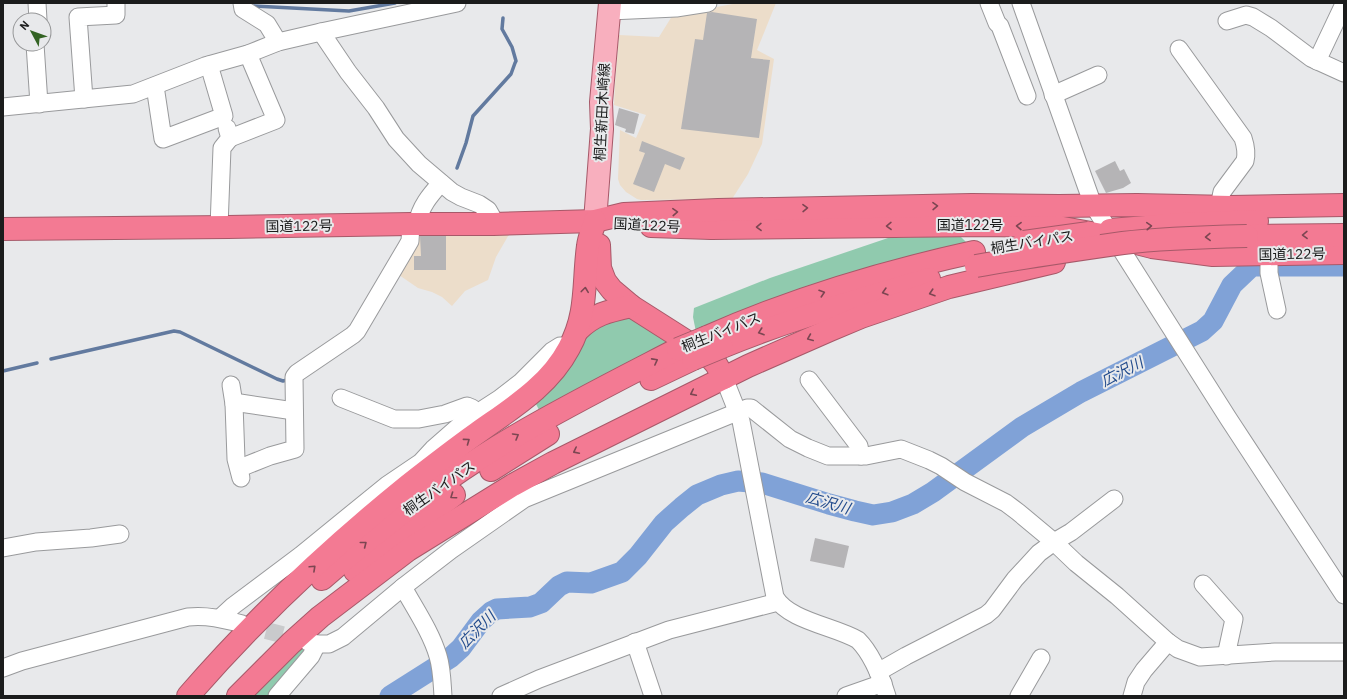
<svg xmlns="http://www.w3.org/2000/svg" width="1347" height="699" font-family="'IBM Plex Sans','Noto Sans JP',sans-serif">
<rect width="100%" height="100%" fill="#e8e9eb"/>
<g fill="#ecddca">
<polygon points="738,3 776,3 757,50 774,59 762,144 748,174 732,199 641,200 637,199 626,192 620,185 618,179 620,130 636,138 646,115 614,105 615,84 619,35 659,37 674,13 706,9"/>
<polygon points="511,231 496,257 488,280 465,291 452,306 442,297 432,292 418,288 399,275 418,244 420,234"/>
</g>
<g fill="#90caae">
<polygon points="960,236 970,246 696,332 693,317 694,308 770,278 888,238"/>
<polygon points="627,316 672,343 540,412 533,398 588,327"/>
<polygon points="305,644 306,654 270,696 249,696"/>
</g>
<g fill="none" stroke-linecap="round" stroke-linejoin="round">
<g stroke="#627a9f" stroke-width="3.5">
<polyline points="254,6 349,11 395,3"/>
<polyline points="457,168 466,143 473,116 511,74 515,63 516,61 512,47 502,29 503,18"/>
<polyline points="51,359 174,331 180,332 277,379 283,381 287,380"/>
<polyline points="3,371 37,363"/>
</g>
<g stroke="#80a2d7" stroke-width="21">
<polyline points="1276,266 1344,266"/>
<polyline points="390,696 450,658 461,648 481,621 491,612 497,609 530,607 541,603 559,586 567,582 591,583 622,572 638,556 664,523 682,507 697,495 721,485 738,481 762,483 829,504 855,511 873,515 892,512 913,504 933,492 1022,427 1081,392 1202,331 1213,321 1232,285 1252,266 1261,266"/>
</g>
</g>
<g fill="#b5b4b6">
<polygon points="712,12 757,19 751,58 770,60 759,138 681,129 695,39 703,40 707,13"/>
<polygon points="619,108 639,114 634,134 625,132 626,129 615,125"/>
<polygon points="642,141 685,158 680,170 665,164 654,192 633,184 645,153 639,151"/>
<polygon points="1115,161 1120,171 1124,169 1131,183 1123,188 1106,193 1095,171"/>
<polygon points="420,236 446,236 446,270 414,270 414,256 421,256"/>
<polygon points="815,538 849,546 844,568 810,561"/>
</g>
<g fill="none" stroke-linecap="round" stroke-linejoin="round">
<polyline stroke="#c9cacc" stroke-width="17" stroke-dasharray="17 8" stroke-linecap="butt" points="242,624 306,641"/>
<g stroke="#999a9c" stroke-width="19">
<g id="minor">
<polyline points="37,3 38,20"/>
<polyline points="242,3 243,9 267,24 278,42"/>
<polyline points="989,3 997,23 1000,26 1027,96"/>
<polyline points="1021,3 1093,205 1228,418 1344,595"/>
<polyline points="610,11 676,8 708,3"/>
<polyline points="1227,21 1246,15 1253,17 1271,28 1311,58 1344,73"/>
<polyline points="321,32 348,72 376,108 396,139 419,164 452,192 461,197 479,204 488,210 492,217 493,224"/>
<polyline points="35,44 39,104"/>
<path d="M1179 49 1243 138C1246 147 1247 153 1245 161L1222 192 1219 206"/>
<polyline points="1317,61 1344,4"/>
<polyline points="155,86 163,139 224,116 209,65"/>
<polyline points="1053,95 1098,75"/>
<polyline points="84,99 78,17 116,15 116,3"/>
<polyline points="3,107 133,94 205,66 248,54 278,42 321,32 457,3"/>
<polyline points="230,138 276,120 248,54"/>
<path d="M417 224C420 207 430 195 441 183"/>
<polyline points="219,227 222,148 230,138 227,128"/>
<polyline points="1269,254 1269,273 1277,310"/>
<path d="M724 378 741 421 775 597C789 621 834 626 858 640 872 654 881 677 887 696"/>
<polyline points="809,380 859,446 861,456"/>
<polyline points="231,385 234,404 236,459 241,478"/>
<polyline points="341,398 394,419 419,419 445,414 467,406 472,408 476,414"/>
<polyline points="234,404 240,403 294,411"/>
<polyline points="240,468 270,456 295,449 294,377 297,373 353,335 357,331 406,248 410,241 411,224"/>
<polyline points="3,548 36,542 91,538 120,534"/>
<polyline points="1203,584 1234,619 1226,656"/>
<path d="M403 587C415 609 431 632 438 656 442 669 442 683 443 696"/>
<polyline points="220,618 233,606 301,555 387,485 421,462 433,449 465,421 499,399 521,382 552,351 560,346 570,346"/>
<polyline points="308,642 317,644 329,644 343,637 403,587 451,550 524,499 747,408 751,408 790,439 808,448 828,456 866,456 901,449 929,460 941,466 965,482 1006,503 1018,512 1054,542 1076,563 1117,596 1168,642 1178,649 1200,657 1275,652 1344,652"/>
<polyline points="635,642 653,696"/>
<path d="M3 668 22 661 188 617C207 615 223 619 242 624"/>
<polyline points="878,672 906,656 986,615 992,610 1015,579 1039,553 1054,542 1071,532 1114,499"/>
<polyline points="277,696 311,656 317,644"/>
<polyline points="501,696 539,679 669,630 778,602"/>
<polyline points="846,696 883,683"/>
<polyline points="1019,696 1041,658"/>
<polyline points="1132,696 1136,682 1144,670 1168,642"/>
</g>
</g>
<g stroke="#a75969" stroke-width="24">
<polyline id="major" points="595,221 602,129 601,102 610,3"/>
</g>
<g stroke="#a75969" stroke-width="24">
<g id="highway">
<polyline points="651,226 711,228 982,225 1052,226 1113,237 1152,247 1213,255 1344,253"/>
<polyline points="3,229 228,227 411,224 493,224 595,221 624,214 718,210 972,205 1059,206 1137,205 1231,207 1344,205"/>
<polyline points="1110,230 1183,224 1257,221"/>
<polyline points="1247,236 1344,235"/>
<polyline points="599,245 600,268 605,281 612,290 631,306 708,355 716,364 724,378"/>
<path d="M578 330C594 314 609 311 631 306"/>
<path d="M707 337C793 299 883 272 974 252"/>
<path d="M722 347C789 319 859 300 929 279"/>
<polyline points="651,379 693,359"/>
<polyline points="491,470 548,434"/>
<polyline points="355,571 454,495"/>
<path d="M322 579C379 529 446 477 512 438 566 406 622 378 678 349"/>
<path d="M188 696C254 620 328 550 407 486 430 468 453 450 477 433 512 408 549 386 569 348 588 314 583 282 588 246 589 237 593 229 595 221"/>
<polyline points="238,696 291,643 320,617 408,550 513,485 553,463 748,366 830,330 861,317 949,287 1054,262"/>
</g>
</g>
<use href="#minor" stroke="#fff" stroke-width="17"/>
<use href="#major" stroke="#f8afbe" stroke-width="22"/>
<use href="#highway" stroke="#f37a93" stroke-width="22"/>
<g stroke="#a75969" stroke-width="24" stroke-linecap="butt">
<g id="highway-bridge">
<polyline points="1024,242 1089,233"/>
<path d="M976 266C1025 257 1074 250 1123 243 1164 238 1206 237 1247 236"/>
<polyline points="678,349 707,337"/>
<polyline points="693,359 722,347"/>
</g>
</g>
<use href="#highway-bridge" stroke="#f37a93" stroke-width="22"/>
</g>
<defs><path id="oneway-chevron" d="M-2-3.5L2.5 0L-2 3.5" fill="none" stroke-width="1.6" stroke-linecap="round" stroke-linejoin="round"/></defs>
<g stroke="#7c4652">
<use href="#oneway-chevron" transform="translate(935 206) rotate(-1)"/>
<use href="#oneway-chevron" transform="translate(805 208) rotate(-1)"/>
<use href="#oneway-chevron" transform="translate(675 212) rotate(-3)"/>
<use href="#oneway-chevron" transform="translate(889 226) rotate(179)"/>
<use href="#oneway-chevron" transform="translate(1019 226) rotate(-179)"/>
<use href="#oneway-chevron" transform="translate(1149 226) rotate(-4)"/>
<use href="#oneway-chevron" transform="translate(759 227) rotate(179)"/>
<use href="#oneway-chevron" transform="translate(1305 235) rotate(179)"/>
<use href="#oneway-chevron" transform="translate(1208 237) rotate(178)"/>
<use href="#oneway-chevron" transform="translate(585 290) rotate(-83)"/>
<use href="#oneway-chevron" transform="translate(885 292) rotate(164)"/>
<use href="#oneway-chevron" transform="translate(822 293) rotate(-18)"/>
<use href="#oneway-chevron" transform="translate(932 293) rotate(162)"/>
<use href="#oneway-chevron" transform="translate(761 332) rotate(161)"/>
<use href="#oneway-chevron" transform="translate(810 338) rotate(157)"/>
<use href="#oneway-chevron" transform="translate(655 361) rotate(-28)"/>
<use href="#oneway-chevron" transform="translate(693 393) rotate(154)"/>
<use href="#oneway-chevron" transform="translate(516 436) rotate(-30)"/>
<use href="#oneway-chevron" transform="translate(467 441) rotate(-36)"/>
<use href="#oneway-chevron" transform="translate(576 451) rotate(153)"/>
<use href="#oneway-chevron" transform="translate(453 496) rotate(145)"/>
<use href="#oneway-chevron" transform="translate(364 544) rotate(-38)"/>
<use href="#oneway-chevron" transform="translate(313 568) rotate(-43)"/>
</g>
<g text-anchor="middle" stroke-width="4" stroke-linejoin="round" paint-order="stroke">
<g font-size="14" fill="#1b1c1c" stroke="#e8e9eb">
<text transform="translate(602 112) rotate(-87)" y="5">桐生新田木崎線</text>
<text transform="translate(647 225) rotate(3)" y="5">国道122号</text>
<text x="970" y="230">国道122号</text>
<text transform="translate(299 226) rotate(-1)" y="5">国道122号</text>
<text transform="translate(1032 242) rotate(-9)" y="5">桐生バイパス</text>
<text transform="translate(1292 254) rotate(-1)" y="5">国道122号</text>
<text transform="translate(721 332) rotate(-22)" y="5">桐生バイパス</text>
<text transform="translate(439 488) rotate(-35)" y="5">桐生バイパス</text>
</g>
<g font-size="15" font-style="italic" fill="#234c8d" stroke="#e8e9eb">
<text transform="translate(1122 372) rotate(-27)" y="5">広沢川</text>
<text transform="translate(828 503) rotate(16)" y="5">広沢川</text>
<text transform="translate(477 630) rotate(-45)" y="5">広沢川</text>
</g>
</g>
<rect width="1347" height="699" fill="none" stroke="#1b1c1c" stroke-width="8"/>
<g transform="translate(32 32) rotate(311)"><circle r="19" fill="#e8e9eb" stroke="#969798"/>
<path d="M0-3L7 15L0 10L-7 15Z" fill="#336323"/>
<text y="-6" font-size="11" font-weight="bold" text-anchor="middle" fill="#1b1c1c">N</text>
</g>
</svg>
